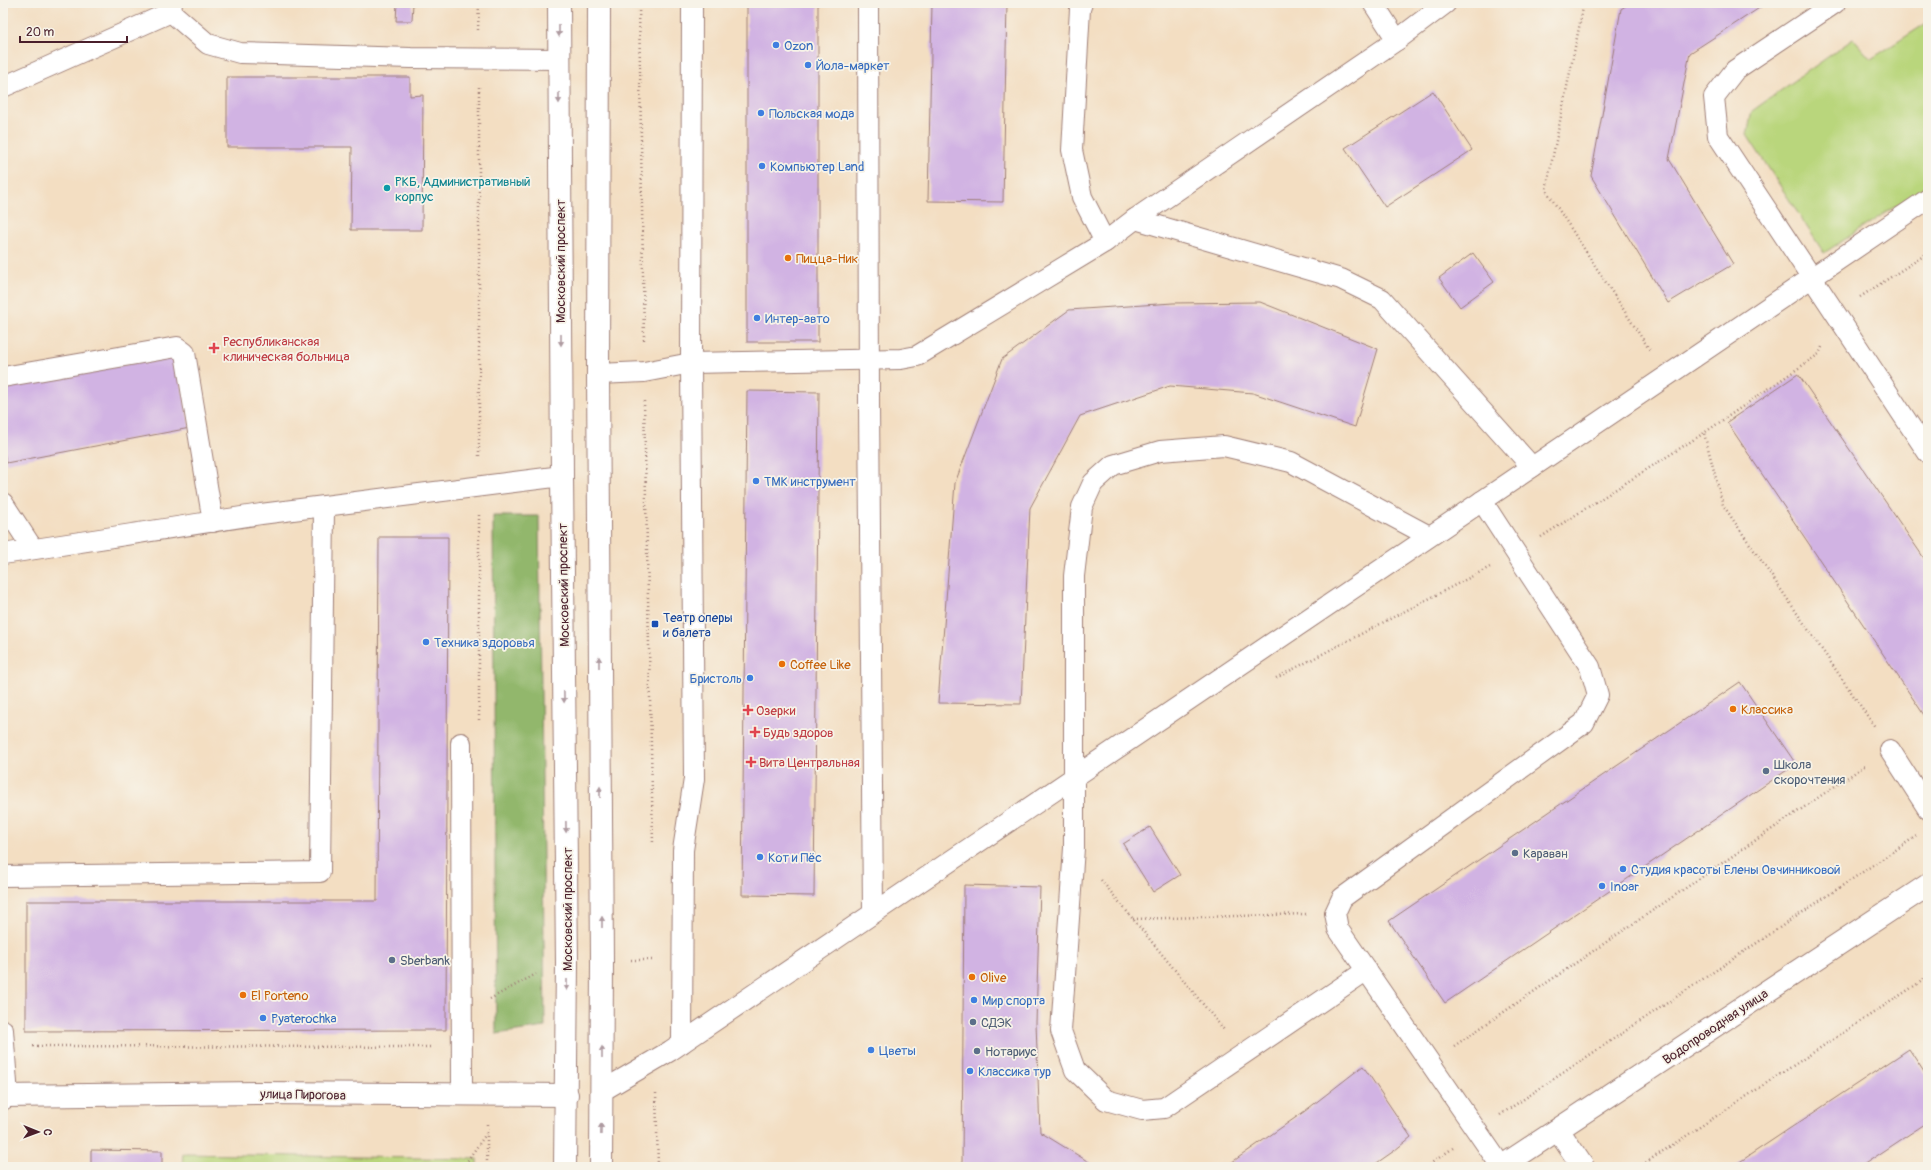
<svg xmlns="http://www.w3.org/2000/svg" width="1931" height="1170" font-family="Pangolin,sans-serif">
<rect width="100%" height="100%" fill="#f7f3e8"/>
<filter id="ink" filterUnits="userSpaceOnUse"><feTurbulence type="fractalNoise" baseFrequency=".025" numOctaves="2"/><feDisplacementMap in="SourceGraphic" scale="8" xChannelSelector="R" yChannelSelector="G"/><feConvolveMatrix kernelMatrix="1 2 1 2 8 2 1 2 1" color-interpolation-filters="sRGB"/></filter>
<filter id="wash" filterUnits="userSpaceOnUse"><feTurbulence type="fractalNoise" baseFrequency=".012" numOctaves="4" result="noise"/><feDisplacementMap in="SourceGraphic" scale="16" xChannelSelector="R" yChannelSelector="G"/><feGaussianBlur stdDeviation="0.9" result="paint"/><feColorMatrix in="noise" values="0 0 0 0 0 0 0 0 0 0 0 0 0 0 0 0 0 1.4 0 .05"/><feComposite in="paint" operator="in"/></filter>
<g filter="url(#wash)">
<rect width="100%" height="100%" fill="#f3dec2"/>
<g fill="#b9d67c" stroke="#827a54">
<polygon points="1928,22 1928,185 1824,253 1747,135 1752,111 1853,39 1871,59"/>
<polygon points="183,1154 477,1159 477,1167 182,1167"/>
</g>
<polygon fill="#92b76c" stroke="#6e6b4c" points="493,516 539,516 545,1027 496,1034"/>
<g id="blocks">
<g fill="#d1b3e3">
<polygon points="397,3 413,3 412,21 396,21"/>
<rect x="747" y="3" width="71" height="339"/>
<polygon points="932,3 1007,3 1003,202 928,201"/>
<polygon points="1630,3 1767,3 1690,53 1669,159 1733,264 1668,303 1591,176 1621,9"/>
<polygon points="227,77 410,77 410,96 423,95 422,230 351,230 352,147 227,147"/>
<polygon points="1433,91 1472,150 1385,207 1345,148"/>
<polygon points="1473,253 1494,282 1460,307 1439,278"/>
<polygon points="1260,302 1378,349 1355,427 1253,393 1170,386 1080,416 1030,508 1021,704 938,703 955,483 1002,359 1069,310 1173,303"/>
<polygon points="176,354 190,428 6,463 3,445 3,387"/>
<polygon points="1798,374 1928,564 1928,721 1727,422"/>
<polygon points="747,391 819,392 814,896 742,895"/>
<polygon points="379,537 448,537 446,1030 26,1031 26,901 377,901"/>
<polygon points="1740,682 1796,764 1445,1003 1389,921"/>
<polygon points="1150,827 1180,875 1153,892 1123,844"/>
<polygon points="964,885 1040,887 1036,1023 1040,1132 1097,1167 962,1167"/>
<polygon points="1909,1049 1928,1078 1928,1122 1899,1141 1860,1167 1732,1167"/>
<polygon points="1363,1066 1411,1137 1394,1151 1371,1167 1225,1167 1305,1111"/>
<polygon points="91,1150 162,1151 162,1167 91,1167"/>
</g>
</g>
</g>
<g filter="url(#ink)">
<use href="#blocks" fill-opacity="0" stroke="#9e7e76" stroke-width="1"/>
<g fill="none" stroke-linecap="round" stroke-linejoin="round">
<g stroke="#9e7e76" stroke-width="22">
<g id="service">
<polyline points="868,3 869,405 873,913"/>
<polyline points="1082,3 1080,9 1072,150 1082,197 1105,242"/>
<polyline points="1373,3 1397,40"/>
<polyline points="1835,3 1735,70 1714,97 1718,136 1928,453"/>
<polyline points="171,12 208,44 240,53 411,58 559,59"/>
<polyline points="3,87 171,12 172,3"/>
<polyline points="1135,219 1341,279 1382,299 1532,467"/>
<polyline points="598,374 644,372 691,363 901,359 917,356 1105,242 1135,219 1397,40 1446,3"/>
<polyline points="3,377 177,347 185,353 213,522"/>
<polyline points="1482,501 1590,667 1598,695 1584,723 1342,898 1335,913 1338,929 1501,1166"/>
<polyline points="3,503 33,549"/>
<polyline points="3,554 261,514 562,476"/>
<polyline points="461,743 462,1095"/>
<polyline points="1890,750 1928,809"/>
<polyline points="3,876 320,872 324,507"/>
<polyline points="1367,970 1164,1108 1142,1110 1106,1100 1075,1070 1061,1031 1074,848 1074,576 1082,507 1093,483 1113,465 1160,451 1224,446 1291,462 1429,536"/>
<polyline points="3,1030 8,1096 3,1100"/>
<polyline points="682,1043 683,850 694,779 691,363 692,3"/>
<polyline points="602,1091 670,1051 1928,199"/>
</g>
</g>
<g stroke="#9e7e76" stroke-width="24">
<g id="minor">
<polyline points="3,1096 258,1093 567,1095"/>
<polyline points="1558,1130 1583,1167"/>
<polyline points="1501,1167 1928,885"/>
</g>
</g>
<g stroke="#9e7e76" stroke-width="24">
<g id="primary">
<polyline points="559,3 562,476 567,963 565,1167"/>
<polyline points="599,3 598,374 602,962 601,1167"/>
</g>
</g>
<g stroke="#9e7e76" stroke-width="2.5" stroke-dasharray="1 3" stroke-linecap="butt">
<polyline points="639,3 644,342"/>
<polyline points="1584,3 1546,190 1651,352"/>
<polyline points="478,30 479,3"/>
<polyline points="1860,297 1928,253"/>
<polyline points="1822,347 1819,354 1704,433 1723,505 1875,727"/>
<polyline points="644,401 653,844"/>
<polyline points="479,456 479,87"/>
<polyline points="479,515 479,720"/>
<polyline points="1541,537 1704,433"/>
<polyline points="1276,678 1490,567"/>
<polyline points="1101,880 1225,1031"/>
<polyline points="1133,919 1306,914"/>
<polyline points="631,960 654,960"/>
<polyline points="490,999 536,974"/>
<polyline points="33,1046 432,1047"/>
<polyline points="1454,1046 1866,765"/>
<polyline points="656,1093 658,1167"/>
<polyline points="1500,1115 1918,835"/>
<polyline points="487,1124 487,1167"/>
<polyline points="463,1167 486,1134"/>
<polyline points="1426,1167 1453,1148"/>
<polyline points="1639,1167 1928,977"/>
</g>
<use href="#service" stroke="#fff" stroke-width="20"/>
<use href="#minor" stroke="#fff" stroke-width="22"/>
<use href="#primary" stroke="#fff" stroke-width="22"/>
</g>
<defs><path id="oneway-solid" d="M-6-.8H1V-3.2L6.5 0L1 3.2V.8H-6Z"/></defs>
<g fill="#ae9aa0">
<use href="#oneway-solid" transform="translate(559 31) rotate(90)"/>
<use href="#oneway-solid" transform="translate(559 98) rotate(90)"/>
<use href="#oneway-solid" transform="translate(561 340) rotate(90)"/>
<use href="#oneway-solid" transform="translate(599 662) rotate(-90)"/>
<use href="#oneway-solid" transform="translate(564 697) rotate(89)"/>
<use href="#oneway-solid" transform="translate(600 792) rotate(-90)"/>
<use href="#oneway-solid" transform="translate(566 827) rotate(89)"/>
<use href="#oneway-solid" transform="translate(602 922) rotate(-90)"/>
<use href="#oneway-solid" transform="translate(567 985) rotate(90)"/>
<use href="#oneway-solid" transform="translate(602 1052) rotate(-90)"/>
<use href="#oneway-solid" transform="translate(601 1129) rotate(-89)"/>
</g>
</g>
<g fill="#3f7fe0" stroke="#f7f3e8" stroke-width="1.5">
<circle cx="776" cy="45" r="4"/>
<circle cx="808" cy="65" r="4"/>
<circle cx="761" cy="113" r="4"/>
<circle cx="762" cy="166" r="4"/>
<circle cx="757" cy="318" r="4"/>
<circle cx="756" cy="481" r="4"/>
<circle cx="426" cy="642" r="4"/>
<circle cx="750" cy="678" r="4"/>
<circle cx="760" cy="857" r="4"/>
<circle cx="1623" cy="869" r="4"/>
<circle cx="1602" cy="886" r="4"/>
<circle cx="974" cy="1000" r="4"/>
<circle cx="263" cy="1018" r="4"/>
<circle cx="871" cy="1050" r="4"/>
<circle cx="970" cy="1071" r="4"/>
</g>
<circle fill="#0f9aa8" stroke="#f7f3e8" stroke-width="1.5" cx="387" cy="188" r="4"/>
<g fill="#e8710a" stroke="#f7f3e8" stroke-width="1.5">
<circle cx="788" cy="258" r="4"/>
<circle cx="782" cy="664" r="4"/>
<circle cx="1733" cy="709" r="4"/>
<circle cx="972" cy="977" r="4"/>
<circle cx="243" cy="995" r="4"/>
</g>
<g fill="#e0444e" stroke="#f7f3e8" stroke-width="1.5">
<path d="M212 342h4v4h4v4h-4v4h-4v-4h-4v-4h4z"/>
<path d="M746 704h4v4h4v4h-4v4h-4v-4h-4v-4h4z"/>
<path d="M753 726h4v4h4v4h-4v4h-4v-4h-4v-4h4z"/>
<path d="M749 756h4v4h4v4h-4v4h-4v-4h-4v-4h4z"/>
</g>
<rect fill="#1a4fb4" stroke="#f7f3e8" stroke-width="1.5" x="651" y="620" width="8" height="8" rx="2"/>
<g fill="#5c6f8a" stroke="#f7f3e8" stroke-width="1.5">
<circle cx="1766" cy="771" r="4"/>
<circle cx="1515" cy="853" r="4"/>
<circle cx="392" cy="960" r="4"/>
<circle cx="973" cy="1022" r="4"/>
<circle cx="977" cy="1051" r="4"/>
</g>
<g text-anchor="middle" stroke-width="3.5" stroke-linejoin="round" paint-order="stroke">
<g font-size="13" fill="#366cbe" stroke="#f7f3e8" text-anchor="start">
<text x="784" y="50">Ozon</text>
<text x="816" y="70">Йола-маркет</text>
<text x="769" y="118">Польская мода</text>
<text x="770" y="171">Компьютер Land</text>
<text x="765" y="323">Интер-авто</text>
<text x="764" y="486">ТМК инструмент</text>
<text x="434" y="647">Техника здоровья</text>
<text x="742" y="683" text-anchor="end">Бристоль</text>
<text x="768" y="862">Кот и Пёс</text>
<text x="1631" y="874">Студия красоты Елены Овчинниковой</text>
<text x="1610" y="891">Inoar</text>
<text x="982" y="1005">Мир спорта</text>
<text x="271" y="1023">Pyaterochka</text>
<text x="879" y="1055">Цветы</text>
<text x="978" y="1076">Классика тур</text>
</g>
<g font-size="13" fill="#0d838f" stroke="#f7f3e8" text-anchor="start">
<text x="395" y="186">РКБ, Административный<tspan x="395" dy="15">корпус</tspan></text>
</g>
<g font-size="13" fill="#c56008" stroke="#f7f3e8" text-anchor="start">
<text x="796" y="263">Пицца-Ник</text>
<text x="790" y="669">Coffee Like</text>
<text x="1741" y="714">Классика</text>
<text x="980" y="982">Olive</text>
<text x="251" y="1000">El Porteno</text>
</g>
<g font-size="13" fill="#4a1f2b" stroke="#f7f3e8">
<text transform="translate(560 261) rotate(-90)" y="5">Московский проспект</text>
<text transform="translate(563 585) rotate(-91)" y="5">Московский проспект</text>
<text transform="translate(567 909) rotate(-90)" y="5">Московский проспект</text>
<text transform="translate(1715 1026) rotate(-34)" y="5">Водопроводная улица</text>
<text transform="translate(303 1094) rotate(1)" y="5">улица Пирогова</text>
</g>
<g font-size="13" fill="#be3a42" stroke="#f7f3e8" text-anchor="start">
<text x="223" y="346">Республиканская<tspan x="223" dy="15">клиническая больница</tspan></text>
<text x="756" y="715">Озерки</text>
<text x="763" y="737">Будь здоров</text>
<text x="759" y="767">Вита Центральная</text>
</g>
<g font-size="13" fill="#164399" stroke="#f7f3e8" text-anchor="start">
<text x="663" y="622">Театр оперы<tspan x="663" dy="15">и балета</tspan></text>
</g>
<g font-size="13" fill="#4e5e75" stroke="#f7f3e8" text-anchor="start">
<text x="1774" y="769">Школа<tspan x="1774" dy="15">скорочтения</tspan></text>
<text x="1523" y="858">Караван</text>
<text x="400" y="965">Sberbank</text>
<text x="981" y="1027">СДЭК</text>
<text x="985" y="1056">Нотариус</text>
</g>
</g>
<rect width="1931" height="1170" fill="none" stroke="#f7f3e8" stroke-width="16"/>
<g transform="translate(38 1132) rotate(91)" stroke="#f7f3e8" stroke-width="3" paint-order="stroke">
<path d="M0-3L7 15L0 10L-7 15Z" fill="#4a1f2b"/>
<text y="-6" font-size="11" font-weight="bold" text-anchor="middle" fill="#4a1f2b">С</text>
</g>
<path d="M20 36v6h107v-6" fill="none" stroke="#4a1f2b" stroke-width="2"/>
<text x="26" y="36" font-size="12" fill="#4a1f2b" stroke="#f7f3e8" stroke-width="3" paint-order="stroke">20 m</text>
</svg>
